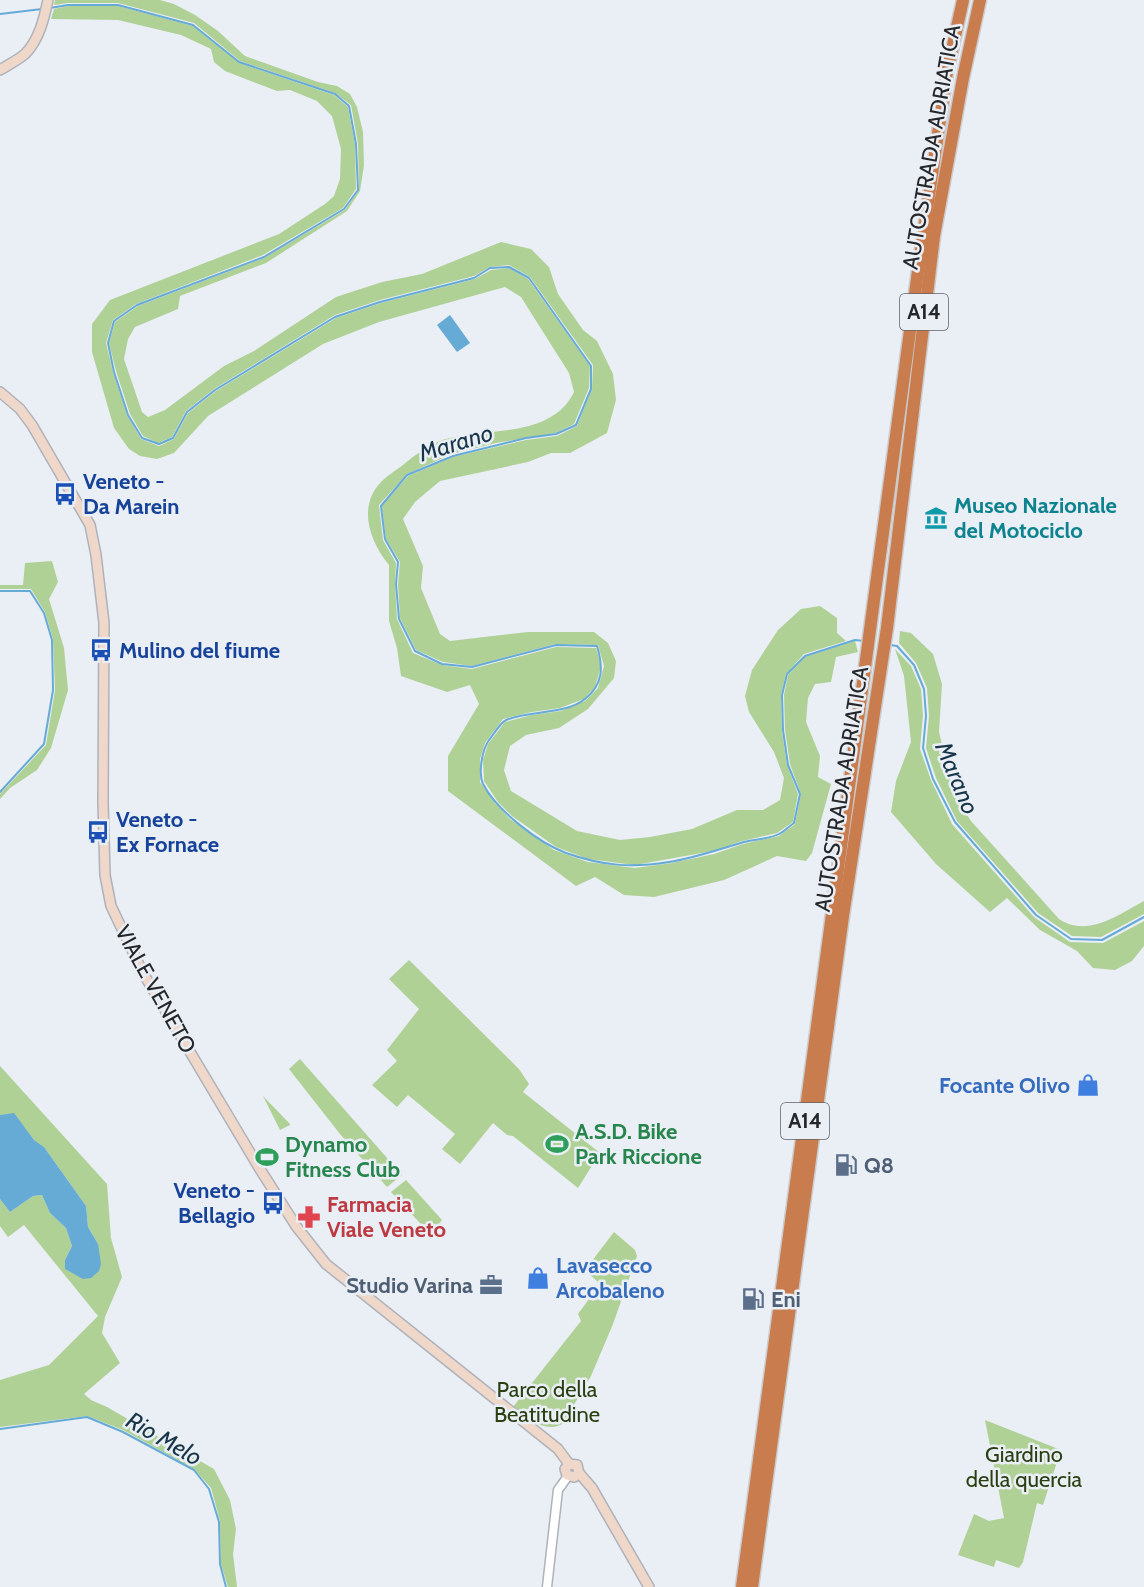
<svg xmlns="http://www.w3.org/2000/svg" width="1144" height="1587" font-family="Cabin,sans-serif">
<rect width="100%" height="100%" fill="#eaeef5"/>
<g fill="#b0d196">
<polygon points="55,0 160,0 174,4 195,15 218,31 245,56 318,82 337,86 350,94 357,107 363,132 364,165 360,191 347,211 266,263 180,296 178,309 135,327 128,339 124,359 142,412 148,417 165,410 224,366 254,351 336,297 382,282 422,274 501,242 531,249 549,267 558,294 583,330 597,341 613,374 616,400 607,433 570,453 551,453 528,462 440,481 415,502 403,519 423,566 421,588 440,634 450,641 528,632 594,632 608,643 616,661 614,678 588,709 559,728 526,735 510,746 504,770 511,791 577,831 620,840 650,837 692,829 737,810 763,810 780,800 784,778 774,752 749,712 745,696 752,670 778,630 801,609 820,606 837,618 837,633 846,641 804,654 786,674 781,695 782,731 787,765 798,794 793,822 777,833 742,841 713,851 635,865 588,859 556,847 512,816 498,802 484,781 483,760 488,744 505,722 532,715 561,711 585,701 598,688 604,666 598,645 555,644 472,666 443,662 416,650 400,618 398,584 400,562 386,539 382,506 408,476 453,457 526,440 557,436 577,426 592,389 593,365 530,277 509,265 490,267 474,276 380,300 335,315 214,389 186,411 172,437 158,443 143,436 130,414 116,371 109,343 115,322 138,306 264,258 345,210 359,190 358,144 351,105 335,93 240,61 194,23 118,3 68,3 54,5"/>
<path d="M68 6H118L193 26 239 63 334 95 348 107 355 144 356 189 343 208 263 255 136 304 113 320 106 343 113 372 127 415 141 439 159 446 174 439 188 413 216 391 336 318 381 303 475 279 491 270 509 268 528 279 590 366 589 388 574 424 556 433 496 443 452 454 407 474 379 505 383 540 396 563 395 584 397 619 413 653 442 665 472 669 556 647 596 648 601 666 595 687 584 699 560 708 532 712 503 719 485 743 480 759V782L495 803 510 819 554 850 588 862 635 868 672 863 714 854 743 844 779 836 795 824 801 794 790 764 785 730 784 695 788 675 805 657 855 641 858 652 836 657 831 682 815 684 808 698 806 722 820 756 818 777 831 784 812 853 806 861 777 856 724 880 654 897 624 895 595 877 576 886 448 791V756L479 704 470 685 447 692 401 676 397 648 389 621V565C370 542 357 507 381 482 387 476 396 470 403 465 416 454 434 441 450 438 492 428 552 437 574 392L569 373 521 297 505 287 379 322 323 344 208 416 174 453 157 459 140 456 129 449 114 428 92 352V324L110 300 279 234 325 204 334 196 340 179 341 149 332 116 317 101 290 90 277 91 225 71 214 62 211 49 181 35 118 20 51 19 54 9Z"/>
<polygon points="52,561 58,582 49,599 64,648 68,690 51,748 37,770 10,788 0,799 0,794 46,745 55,690 53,639 45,612 31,589 0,589 0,585 23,585 25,563"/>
<path d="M900 631 911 633 933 654 942 684 939 732 954 794 971 821 1059 919C1087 938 1118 915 1144 901V914L1101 937 1072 936 1038 913 957 821 936 778 926 748 929 716 927 688 916 663 899 643Z"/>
<polygon points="895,649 911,666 921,689 923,715 920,749 931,780 952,824 1034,917 1070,942 1103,943 1144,921 1144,946 1132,961 1115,970 1093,968 1077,951 1040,930 1007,898 990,912 936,864 891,812 896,781 911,742 904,676"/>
<polygon points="409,960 519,1069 529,1084 523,1092 600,1153 578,1188 513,1136 507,1135 493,1123 460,1164 442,1149 455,1134 408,1095 397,1107 372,1085 397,1061 387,1050 419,1009 389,979"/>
<polygon points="300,1059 402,1175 387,1187 340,1134 289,1069"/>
<polygon points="0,1066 107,1184 111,1238 122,1277 105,1317 102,1333 120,1363 84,1394 91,1400 107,1407 214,1469 230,1500 236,1529 233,1554 237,1587 228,1587 221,1564 220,1521 211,1488 194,1469 123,1430 87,1416 0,1427 0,1380 49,1365 98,1316 24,1225 8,1237 0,1226 0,1199 10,1212 33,1196 42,1195 50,1213 66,1228 72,1246 65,1260 98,1244 88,1227 86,1206 44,1147 34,1140 14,1114 0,1115"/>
<polygon points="263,1096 290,1124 290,1125 280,1130"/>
<polygon points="406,1180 442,1220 431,1235 391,1192"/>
<path d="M614 1232 635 1250 637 1256 613 1324 591 1376 569 1413 570 1417C552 1439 530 1420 513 1407L581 1321 578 1314 600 1284 585 1270Z"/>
<polygon points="985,1420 1061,1450 1043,1505 1037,1503 1023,1562 1019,1568 996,1560 994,1567 958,1555 974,1514 989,1521 1004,1518"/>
</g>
<g fill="#66aad6">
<polygon points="450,315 470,343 457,352 437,325"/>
<polygon points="14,1113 34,1140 44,1147 86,1206 88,1227 98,1244 101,1264 99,1271 91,1278 83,1279 65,1269 65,1260 72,1246 66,1228 50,1213 42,1195 33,1196 10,1212 0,1199 0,1115"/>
</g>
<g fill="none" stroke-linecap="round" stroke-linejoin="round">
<g stroke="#66aad6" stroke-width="2">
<path d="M50 8 68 5H118L193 25 239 62 335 94 349 106 356 144 358 190 344 209 264 257 137 305 114 321 108 343 114 372 128 415 142 438 159 444 173 438 187 412 215 390 335 317 380 302 474 278 490 268 509 267 529 278 591 366V389L576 425 556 434 526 438 453 456 407 475 381 506 385 539 398 562 396 584 399 619 415 651 442 664 472 667 556 645 597 646C603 666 604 684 585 699 565 715 530 710 506 720 500 723 494 734 489 740 482 750 478 773 483 784 497 811 539 843 566 853 603 866 631 868 669 862 695 858 719 849 744 842 755 839 770 839 779 834 785 831 789 826 794 823L800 794 788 765 783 730 782 695 787 674 805 656 855 640 864 641"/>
<polyline points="0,14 42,9"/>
<polyline points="0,591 30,591 44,613 52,640 53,690 44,744 0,792"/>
<polyline points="890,645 897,646 914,665 924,689 926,716 923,748 933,779 955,822 1036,915 1071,939 1102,940 1144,917"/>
<polyline points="0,1429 87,1417 123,1432 194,1470 209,1489 219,1522 220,1564 226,1587"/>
</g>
<g stroke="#afb2ba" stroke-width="11">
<polyline id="tertiary" points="547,1587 558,1490 568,1476"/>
</g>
<g stroke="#afb2ba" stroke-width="12">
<g id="secondary">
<path d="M0 70C8 65 18 60 25 54 39 40 44 19 48 0"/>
<polyline points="0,392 20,409 32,425 90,525 96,555 104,623 103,802 105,875 111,906 143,973 258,1166 296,1226 326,1264 558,1449 569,1464"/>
<polyline points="569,1464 577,1465 579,1473 592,1488 649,1587"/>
<polyline points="569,1464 565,1469 567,1475 574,1477 579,1473"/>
</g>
</g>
<g stroke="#cbcbcc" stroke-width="15">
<g id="motorway">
<polyline points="742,1587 918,271 947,72 963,0"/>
<polyline points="752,1587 843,916 887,628 934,236 963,78 980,0"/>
</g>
</g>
<use href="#tertiary" stroke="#fff" stroke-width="8"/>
<use href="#secondary" stroke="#efd8ca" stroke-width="9"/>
<use href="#motorway" stroke="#c97c4e" stroke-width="12"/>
</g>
<defs>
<g id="bus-bare" transform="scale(1.8)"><path d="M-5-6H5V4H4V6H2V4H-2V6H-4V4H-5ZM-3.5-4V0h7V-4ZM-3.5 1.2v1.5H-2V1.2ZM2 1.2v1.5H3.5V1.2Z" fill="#1a4fb4" stroke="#eaeef5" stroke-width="2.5" paint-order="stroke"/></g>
<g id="museum-bare" transform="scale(1.8)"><path d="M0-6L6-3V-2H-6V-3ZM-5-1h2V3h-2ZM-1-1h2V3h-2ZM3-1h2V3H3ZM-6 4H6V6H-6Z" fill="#0f9aa8" stroke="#eaeef5" stroke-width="2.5" paint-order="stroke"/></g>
<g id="shop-bare" transform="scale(1.8)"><path d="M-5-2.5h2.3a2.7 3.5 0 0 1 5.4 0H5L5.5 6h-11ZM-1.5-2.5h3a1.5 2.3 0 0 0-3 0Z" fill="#3f7fe0" stroke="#eaeef5" stroke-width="2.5" paint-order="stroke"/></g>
<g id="stadium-bare" transform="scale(1.8)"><path d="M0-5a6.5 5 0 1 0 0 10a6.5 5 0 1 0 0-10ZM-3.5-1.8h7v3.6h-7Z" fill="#2e9e5b" stroke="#eaeef5" stroke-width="2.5" paint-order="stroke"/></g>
<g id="fuel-bare" transform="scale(1.8)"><path d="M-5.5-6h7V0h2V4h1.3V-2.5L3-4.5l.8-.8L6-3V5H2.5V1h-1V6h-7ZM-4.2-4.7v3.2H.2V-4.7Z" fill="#5c6f8a" stroke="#eaeef5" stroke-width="2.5" paint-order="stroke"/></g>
<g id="pharmacy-bare" transform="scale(1.8)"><path d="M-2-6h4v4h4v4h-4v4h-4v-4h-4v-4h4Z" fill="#e0444e" stroke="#eaeef5" stroke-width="2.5" paint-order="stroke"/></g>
<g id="office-bare" transform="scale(1.8)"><path d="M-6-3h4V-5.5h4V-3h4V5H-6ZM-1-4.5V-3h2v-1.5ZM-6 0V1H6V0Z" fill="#5c6f8a" stroke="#eaeef5" stroke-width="2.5" paint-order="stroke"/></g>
</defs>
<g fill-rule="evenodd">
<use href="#bus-bare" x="65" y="494"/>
<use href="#museum-bare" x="936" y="518"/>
<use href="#bus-bare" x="101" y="650"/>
<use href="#bus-bare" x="98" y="832"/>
<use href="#shop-bare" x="1088" y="1085"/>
<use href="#stadium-bare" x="557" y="1144"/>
<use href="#stadium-bare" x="267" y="1157"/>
<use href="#fuel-bare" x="846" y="1165"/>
<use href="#bus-bare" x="273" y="1203"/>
<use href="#pharmacy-bare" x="309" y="1217"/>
<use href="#shop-bare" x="538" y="1278"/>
<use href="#office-bare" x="491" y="1285"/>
<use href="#fuel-bare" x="753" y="1299"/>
</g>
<g text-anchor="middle" stroke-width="5" stroke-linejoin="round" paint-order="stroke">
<g fill="#eaeef5" stroke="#616367" stroke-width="1.5">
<rect x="900" y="294" width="48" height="36" rx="4.5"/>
<rect x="781" y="1103" width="48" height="36" rx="4.5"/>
</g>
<g font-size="21" font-weight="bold" fill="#26272a">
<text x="924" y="319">A14</text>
<text x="805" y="1128">A14</text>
</g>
<g font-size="22" fill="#26272a" stroke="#eaeef5">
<text transform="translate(931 147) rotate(-80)" y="8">AUTOSTRADA ADRIATICA</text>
<text transform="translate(841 789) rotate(-81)" y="8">AUTOSTRADA ADRIATICA</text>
<text transform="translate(156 989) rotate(61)" y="8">VIALE VENETO</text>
</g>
<g font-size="22" font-weight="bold" fill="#164399" stroke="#eaeef5" text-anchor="start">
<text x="83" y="489">Veneto -<tspan x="83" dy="25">Da Marein</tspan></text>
<text x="119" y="658">Mulino del fiume</text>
<text x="116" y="827">Veneto -<tspan x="116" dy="25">Ex Fornace</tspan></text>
<text x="255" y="1198" text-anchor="end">Veneto -<tspan x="255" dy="25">Bellagio</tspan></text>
</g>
<g font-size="22" font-weight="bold" fill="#0d838f" stroke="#eaeef5" text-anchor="start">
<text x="954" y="513">Museo Nazionale<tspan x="954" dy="25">del Motociclo</tspan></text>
</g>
<g font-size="22" font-weight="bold" fill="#366cbe" stroke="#eaeef5" text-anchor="end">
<text x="1070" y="1093">Focante Olivo</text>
<text x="556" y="1273" text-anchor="start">Lavasecco<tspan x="556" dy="25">Arcobaleno</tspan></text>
</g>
<g font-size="22" font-weight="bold" fill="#27864d" stroke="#eaeef5" text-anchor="start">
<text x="575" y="1139">A.S.D. Bike<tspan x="575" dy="25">Park Riccione</tspan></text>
<text x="285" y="1152">Dynamo<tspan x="285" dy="25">Fitness Club</tspan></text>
</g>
<g font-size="22" font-weight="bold" fill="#4e5e75" stroke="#eaeef5" text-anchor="start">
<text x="864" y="1173">Q8</text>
<text x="473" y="1293" text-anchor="end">Studio Varina</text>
<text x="771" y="1307">Eni</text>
</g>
<g font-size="22" font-weight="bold" fill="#be3a42" stroke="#eaeef5" text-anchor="start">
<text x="327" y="1212">Farmacia<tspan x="327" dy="25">Viale Veneto</tspan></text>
</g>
<g font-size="22" fill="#2a4013" stroke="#eaeef5">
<text x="547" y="1397">Parco della<tspan x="547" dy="25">Beatitudine</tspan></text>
<text x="1024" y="1462">Giardino<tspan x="1024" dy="25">della quercia</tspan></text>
</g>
<g font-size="24" font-style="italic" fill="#183649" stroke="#eaeef5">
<text transform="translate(456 443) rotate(-17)" y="8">Marano</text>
<text transform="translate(957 778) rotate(67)" y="8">Marano</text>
<text transform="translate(164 1439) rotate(30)" y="8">Rio Melo</text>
</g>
</g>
</svg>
